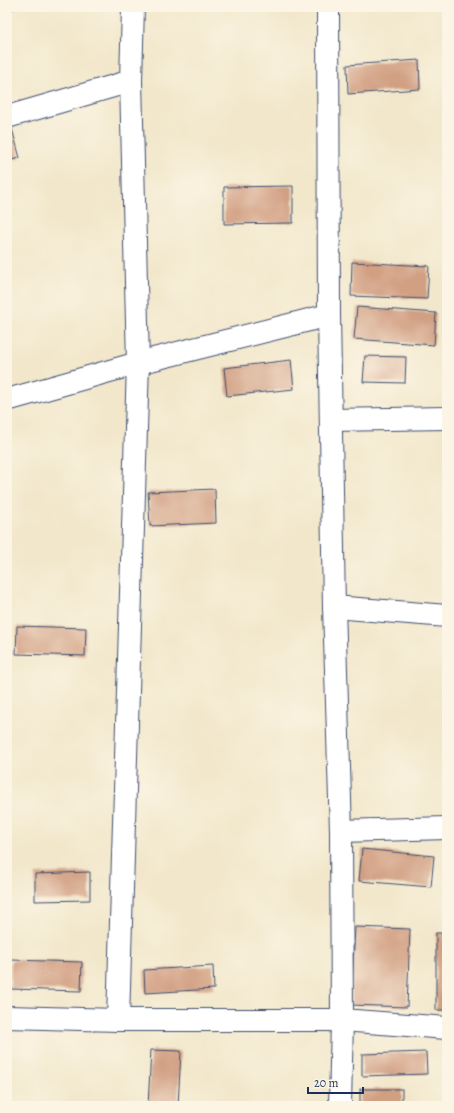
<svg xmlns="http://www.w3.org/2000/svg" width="454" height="1113" font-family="Alegreya,serif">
<rect width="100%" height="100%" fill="#fcf5e5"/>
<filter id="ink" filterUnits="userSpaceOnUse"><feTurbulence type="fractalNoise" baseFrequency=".025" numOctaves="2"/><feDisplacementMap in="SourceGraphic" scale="8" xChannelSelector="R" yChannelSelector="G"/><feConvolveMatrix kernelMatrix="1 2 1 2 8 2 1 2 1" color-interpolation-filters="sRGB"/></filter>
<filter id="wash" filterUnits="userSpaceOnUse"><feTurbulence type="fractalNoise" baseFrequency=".012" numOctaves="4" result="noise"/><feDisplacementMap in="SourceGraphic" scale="16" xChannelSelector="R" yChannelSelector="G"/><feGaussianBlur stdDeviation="0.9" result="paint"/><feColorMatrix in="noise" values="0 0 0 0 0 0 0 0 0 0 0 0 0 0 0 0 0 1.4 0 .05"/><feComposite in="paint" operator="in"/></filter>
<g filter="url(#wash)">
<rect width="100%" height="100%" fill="#f2e7cb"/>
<g id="blocks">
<g fill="#d19f82">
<polygon points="7,7 20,7 7,11"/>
<polygon points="419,60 420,89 348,94 347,65"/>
<polygon points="11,125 20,158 7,161 7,126"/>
<polygon points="293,186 293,223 224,224 224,187"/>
<polygon points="352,262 429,266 427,299 351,296"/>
<polygon points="357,307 436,313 434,345 354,339"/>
<polygon points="365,356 406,357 405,383 363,382"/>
<polygon points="291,360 294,389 227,396 224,368"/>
<polygon points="215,489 216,523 150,526 148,492"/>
<polygon points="17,626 86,628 85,656 16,654"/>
<polygon points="362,849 434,856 431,887 359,881"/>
<polygon points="90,872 90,900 35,901 35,874"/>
<polygon points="355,927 410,929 407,1007 351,1005"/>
<rect x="436" y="933" width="11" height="77"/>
<polygon points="11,960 82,962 81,991 10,989"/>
<polygon points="213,966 214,989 145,993 144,970"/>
<polygon points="151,1050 181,1051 178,1106 148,1106"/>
<polygon points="426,1052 427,1074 362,1076 362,1054"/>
<rect x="360" y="1089" width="42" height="17"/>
</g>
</g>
</g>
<g filter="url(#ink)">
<use href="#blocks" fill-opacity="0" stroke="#3b4b6e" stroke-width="1"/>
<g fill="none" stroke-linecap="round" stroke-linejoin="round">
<g stroke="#3b4b6e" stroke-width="24">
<g id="minor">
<polyline points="328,7 329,315 334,607 341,831 342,1020 340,1106"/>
<polyline points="7,117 131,81"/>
<polyline points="7,400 138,363 329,315"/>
<polyline points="331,420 447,418"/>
<polyline points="334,607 447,616"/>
<polyline points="341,831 447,828"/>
<polyline points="7,1017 118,1020 342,1020 447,1028"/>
<polyline points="118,1020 138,363 131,81 133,7"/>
</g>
</g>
<use href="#minor" stroke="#fff" stroke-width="22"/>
</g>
</g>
<rect width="454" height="1113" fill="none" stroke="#fcf5e5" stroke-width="24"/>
<path d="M308 1087v6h55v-6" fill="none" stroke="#1b2f5e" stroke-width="2"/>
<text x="314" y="1087" font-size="12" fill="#1b2f5e" stroke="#fcf5e5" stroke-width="3" paint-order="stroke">20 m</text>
</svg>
